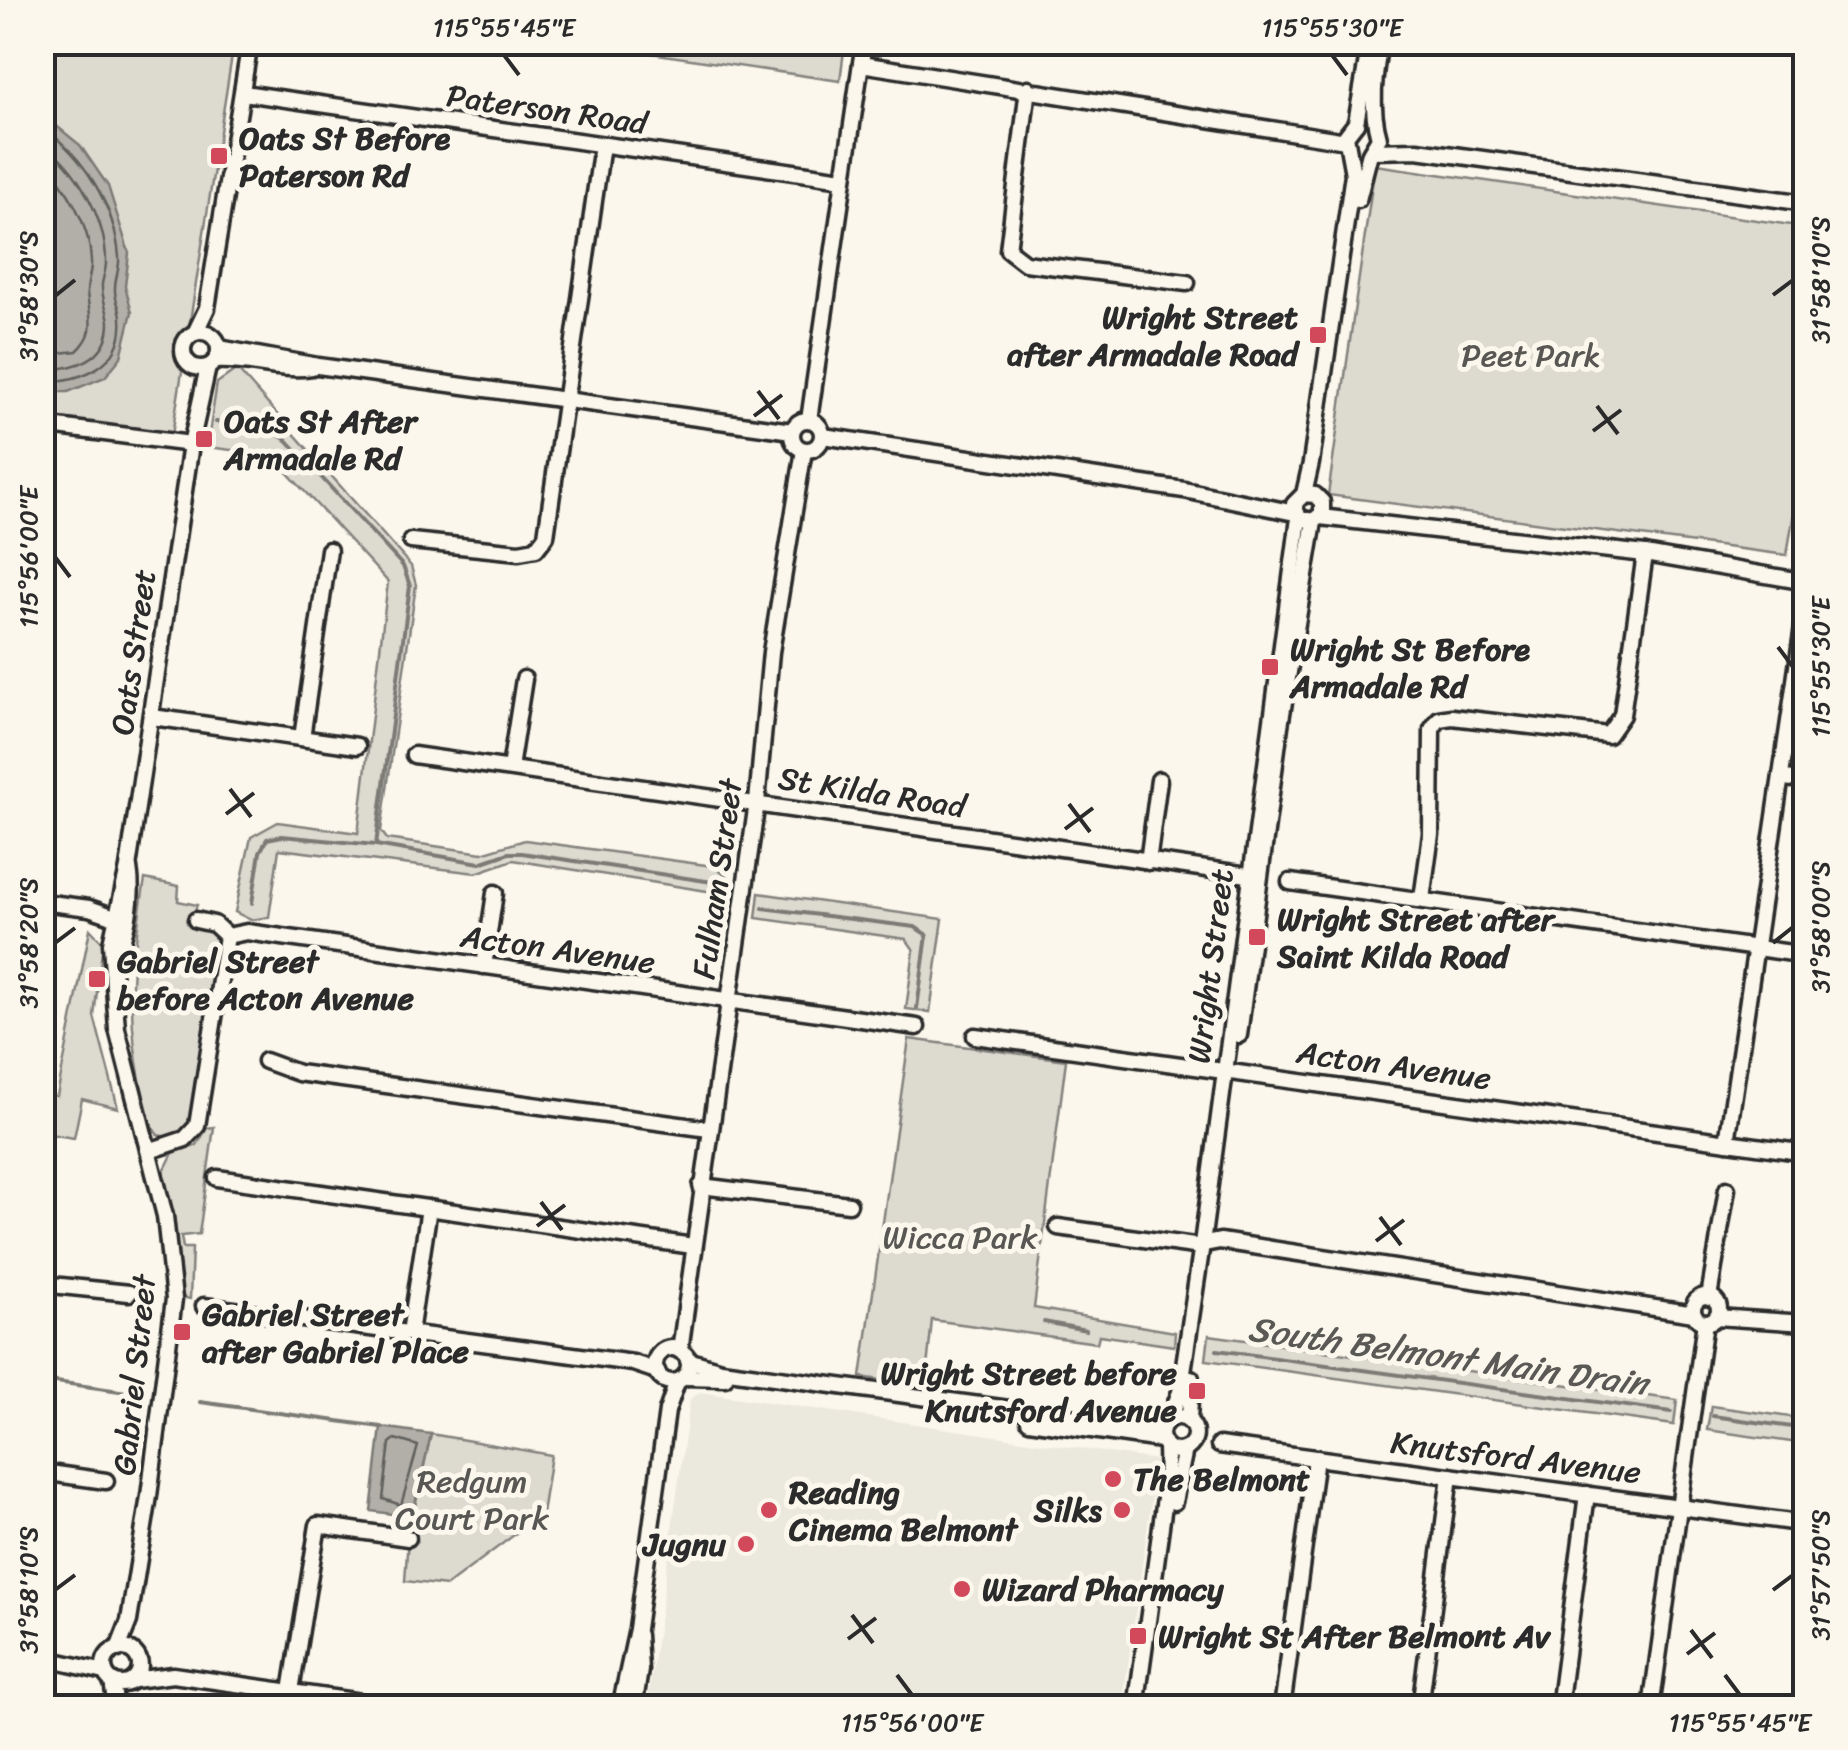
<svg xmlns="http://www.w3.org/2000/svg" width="1848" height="1750" font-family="Sriracha,sans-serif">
<rect width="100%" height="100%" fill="#fbf7ec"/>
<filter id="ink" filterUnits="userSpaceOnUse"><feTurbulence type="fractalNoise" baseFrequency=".01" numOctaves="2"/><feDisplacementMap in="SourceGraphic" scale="20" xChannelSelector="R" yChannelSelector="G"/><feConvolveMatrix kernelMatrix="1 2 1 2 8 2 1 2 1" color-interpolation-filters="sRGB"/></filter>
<g filter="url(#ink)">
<polygon fill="#ebe8de" points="700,1392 1157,1460 1122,1707 647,1707 690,1400"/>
<g fill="#dddad0" stroke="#84827e" stroke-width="2.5">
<polygon points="631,42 845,42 845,43 840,81 630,50"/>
<polygon points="43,43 234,43 172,435 43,417"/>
<polygon points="1375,165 1805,227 1805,444 1787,555 1328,495"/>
<polygon points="237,369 411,566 416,585 381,831 387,839 482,853 525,840 713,866 729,878 726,894 513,860 476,873 279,849 269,917 251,920 235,912 251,837 278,822 358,833 388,582 271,455 207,447 217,383"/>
<path d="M145 879 179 886 178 901 197 905 190 924 211 931 217 940 194 1118C186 1131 173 1140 158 1135 146 1121 145 1103 141 1085 125 1005 132 958 145 879Z"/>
<polygon points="759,893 943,919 930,1012 906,1009 914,950 906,939 756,918"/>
<polygon points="90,929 103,943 94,1016 118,1108 82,1099 74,1138 43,1133 43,1095 57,1096"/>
<polygon points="909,1039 1066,1060 1034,1308 1175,1332 1174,1346 1099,1335 1097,1343 932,1320 925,1387 861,1377"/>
<polygon points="214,1127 199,1234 181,1236 183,1248 192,1248 190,1299 181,1297 176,1234 162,1175 173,1153 197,1145 207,1128"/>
<polygon points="1209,1335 1677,1400 1674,1425 1206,1360"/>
<polygon points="1711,1406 1805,1419 1805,1444 1707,1430"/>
<polygon points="431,1434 551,1455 542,1514 446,1586 405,1581 408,1538"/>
</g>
<g fill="#b1afa7" stroke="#7b7a75" stroke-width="2.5">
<polygon points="43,115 80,145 108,186 129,253 125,286 132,312 121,357 105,377 68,392 43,392"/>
<polygon points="381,1427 431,1434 412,1517 371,1511"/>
</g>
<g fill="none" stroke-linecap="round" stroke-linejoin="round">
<g stroke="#61605d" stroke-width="2.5">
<path d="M42 127C84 156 115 206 119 257 120 268 115 278 115 288 114 299 121 308 121 318 125 366 81 381 42 382"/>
<path d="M42 143C77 167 106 219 106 262 106 270 103 277 102 284 101 298 108 310 109 322 109 361 73 369 42 370"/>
<path d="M42 161C67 186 90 225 91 261 92 271 87 281 87 292 89 318 98 331 77 351L42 355"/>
<polygon points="395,1439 418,1446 401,1505 383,1499 390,1443"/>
</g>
<g stroke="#7b7a75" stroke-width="4">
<polyline points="216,422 268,429 287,440 403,566 410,586 376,845"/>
<polyline points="252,903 260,852 267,839 282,836 376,845 480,863 509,853 522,853 719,883"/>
<polyline points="763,908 915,927 927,935 917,1008"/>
<polyline points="1044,1322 1086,1330"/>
<polyline points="1217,1350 1671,1412"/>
<polyline points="42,1380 141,1394"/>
<polyline points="200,1402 381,1427"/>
<polyline points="1713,1416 1806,1429"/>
</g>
<g stroke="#2b2b2b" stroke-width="21">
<g id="minor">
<polyline points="861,64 1346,141"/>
<polyline points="1028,88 1008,250 1025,263 1187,283"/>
<polyline points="243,93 843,179"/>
<polyline points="1356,123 1370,42"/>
<polyline points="1373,151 1417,150 1806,203"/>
<path d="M1358 200 1370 153 1379 138C1370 107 1374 76 1380 42"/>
<circle cx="201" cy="350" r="18"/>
<polyline points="195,333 207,308 250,42"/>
<polyline points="219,348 318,366 792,431"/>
<path d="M216 361C250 359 279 372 312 367"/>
<circle cx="807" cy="435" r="15"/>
<polyline points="809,420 864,42"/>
<polyline points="42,425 191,444"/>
<polyline points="823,436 1184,490 1295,513"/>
<polyline points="1304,494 1315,495 1322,502 1322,513 1314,521 1299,518 1294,504 1304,494 1311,463 1353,174 1346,136 1356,123"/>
<polyline points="1320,517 1645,554 1806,582"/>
<polyline points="411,541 519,552 536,549 546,536 602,145"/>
<polyline points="152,717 357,746"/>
<polyline points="302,738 329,550"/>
<polyline points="414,755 1255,876"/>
<polyline points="510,768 524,679"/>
<polyline points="1782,778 1806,780"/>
<polyline points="1148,862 1159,780"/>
<polyline points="1290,882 1806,955"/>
<polyline points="1422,899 1431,834 1432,729 1439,719 1452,717 1608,735 1622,715 1645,554"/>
<polyline points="42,902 89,908 124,920"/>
<polyline points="196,920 214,924 227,936 247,932 917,1027"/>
<path d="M115 959C127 934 134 896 129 868"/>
<polyline points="484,966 495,893"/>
<polyline points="1239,1035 1280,726 1314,521"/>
<polyline points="975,1036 1806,1153"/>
<polyline points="265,1061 298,1073 709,1129"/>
<polyline points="1727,1142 1806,606"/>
<polyline points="149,1151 185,1139 197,1126 227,936"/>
<polyline points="217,1178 693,1246"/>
<polyline points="701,1186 849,1204"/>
<polyline points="1058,1227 1194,1246 1220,1241 1694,1314"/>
<polyline points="42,1284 129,1293"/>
<circle cx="1706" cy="1309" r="13"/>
<polyline points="1709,1297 1727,1189"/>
<polyline points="204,1306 633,1363 657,1371"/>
<polyline points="1716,1317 1806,1323"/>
<polyline points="410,1333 429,1208"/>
<circle cx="672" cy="1365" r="17"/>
<polyline points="680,1351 757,802 771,652 804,450"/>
<polyline points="688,1360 721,1370 1143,1427 1164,1424"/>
<polyline points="685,1377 725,1378"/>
<circle cx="1178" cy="1434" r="17"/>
<polyline points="1170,1418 1180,1392 1202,1244 1299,518"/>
<polyline points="1029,1421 1161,1440"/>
<polyline points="1189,1421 1191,1378"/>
<polyline points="1219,1445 1806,1524"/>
<polyline points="42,1472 106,1481"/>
<polyline points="1174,1502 1185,1449"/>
<circle cx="122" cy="1666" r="18"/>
<polyline points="118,1649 129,1621 149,1496 174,1299 165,1216 117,1029 111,943 128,868 191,444 208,367"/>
<polyline points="42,1658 105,1672"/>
<polyline points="134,1680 173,1675 403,1708"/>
<polyline points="112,1681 116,1708"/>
<polyline points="291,1691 318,1525 408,1538"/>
<polyline points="620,1708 637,1629 667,1411 677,1382"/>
<polyline points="634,1708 640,1670 638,1635"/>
<polyline points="1136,1708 1167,1483 1166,1446"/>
<polyline points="1282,1708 1316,1458"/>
<polyline points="1420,1708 1450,1476"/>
<polyline points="1559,1708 1587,1494"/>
<polyline points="1651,1708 1705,1322"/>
</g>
</g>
<use href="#minor" stroke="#fbf7ec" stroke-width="14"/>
</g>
</g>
<path fill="none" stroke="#2b2b2b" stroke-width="4" d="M504 55 519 75M1332 55 1347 75M1773 295 1793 280M55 296 75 280M758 391 779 419M1597 406 1618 434M754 416 782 395M1593 431 1621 410M55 557 70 577M1778 647 1793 667M230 789 251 817M1069 804 1090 832M226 814 254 793M1065 829 1093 808M55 943 75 928M1773 943 1793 927M541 1202 562 1230M1380 1217 1401 1245M537 1226 565 1205M1376 1241 1404 1220M55 1590 75 1575M1773 1590 1793 1575M852 1615 873 1643M1691 1630 1712 1658M848 1639 876 1618M1687 1654 1715 1633M897 1675 912 1695M1725 1675 1740 1695"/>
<g fill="#d1495b" stroke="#fbf7ec" stroke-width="4">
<rect x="209" y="146" width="20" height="20" rx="5"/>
<rect x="1308" y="325" width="20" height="20" rx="5"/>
<rect x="194" y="429" width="20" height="20" rx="5"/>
<rect x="1260" y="657" width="20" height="20" rx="5"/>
<rect x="1247" y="927" width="20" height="20" rx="5"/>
<rect x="87" y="969" width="20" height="20" rx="5"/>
<rect x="172" y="1322" width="20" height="20" rx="5"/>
<rect x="1187" y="1381" width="20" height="20" rx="5"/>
<circle cx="1113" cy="1479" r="10"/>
<circle cx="769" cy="1510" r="10"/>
<circle cx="1122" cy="1510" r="10"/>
<circle cx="746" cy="1544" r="10"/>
<circle cx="962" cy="1589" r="10"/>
<rect x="1128" y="1626" width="20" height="20" rx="5"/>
</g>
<g text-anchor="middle" stroke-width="10" stroke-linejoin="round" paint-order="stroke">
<g font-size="32" fill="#2b2b2b" stroke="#fbf7ec">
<text transform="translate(547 109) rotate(8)" y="11">Paterson Road</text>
<text transform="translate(133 652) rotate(-82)" y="11">Oats Street</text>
<text transform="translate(872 792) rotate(9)" y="11">St Kilda Road</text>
<text transform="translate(717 879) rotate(-82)" y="11">Fulham Street</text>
<text transform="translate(558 949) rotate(8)" y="11">Acton Avenue</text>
<text transform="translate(1210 966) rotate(-83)" y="11">Wright Street</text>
<text transform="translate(1394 1065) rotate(8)" y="11">Acton Avenue</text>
<text transform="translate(134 1375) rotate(-84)" y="11">Gabriel Street</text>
<text transform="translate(1516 1457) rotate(7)" y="11">Knutsford Avenue</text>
</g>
<g font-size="32" font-weight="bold" fill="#2b2b2b" stroke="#fbf7ec" text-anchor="start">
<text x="239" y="149">Oats St Before<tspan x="239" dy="37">Paterson Rd</tspan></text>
<text x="1298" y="328" text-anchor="end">Wright Street<tspan x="1298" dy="37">after Armadale Road</tspan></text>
<text x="224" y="432">Oats St After<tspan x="224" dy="37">Armadale Rd</tspan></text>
<text x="1290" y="660">Wright St Before<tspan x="1290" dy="37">Armadale Rd</tspan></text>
<text x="1277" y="930">Wright Street after<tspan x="1277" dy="37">Saint Kilda Road</tspan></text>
<text x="117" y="972">Gabriel Street<tspan x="117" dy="37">before Acton Avenue</tspan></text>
<text x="202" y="1325">Gabriel Street<tspan x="202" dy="37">after Gabriel Place</tspan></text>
<text x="1177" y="1384" text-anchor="end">Wright Street before<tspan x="1177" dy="37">Knutsford Avenue</tspan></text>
<text x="1133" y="1490">The Belmont</text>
<text x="789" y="1503">Reading<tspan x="789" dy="37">Cinema Belmont</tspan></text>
<text x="1102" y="1521" text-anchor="end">Silks</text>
<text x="726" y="1555" text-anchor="end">Jugnu</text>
<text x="982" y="1600">Wizard Pharmacy</text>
<text x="1158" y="1647">Wright St After Belmont Av</text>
</g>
<g font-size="32" fill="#585754" stroke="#fbf7ec">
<text x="1531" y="366">Peet Park</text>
<text x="960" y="1248">Wicca Park</text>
<text x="472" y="1492">Redgum<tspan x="472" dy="37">Court Park</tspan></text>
</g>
<g font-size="35" font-style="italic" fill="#5a5956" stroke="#fbf7ec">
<text transform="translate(1448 1356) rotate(8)" y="12">South Belmont Main Drain</text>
</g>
</g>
<rect width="1848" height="1750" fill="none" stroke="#fbf7ec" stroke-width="110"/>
<rect x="55" y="55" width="1738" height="1640" fill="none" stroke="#2b2b2b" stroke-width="4"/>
<g font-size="25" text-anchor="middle" fill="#2b2b2b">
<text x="504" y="36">115°55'45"E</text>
<text x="1332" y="36">115°55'30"E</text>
<text transform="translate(1820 280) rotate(-90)" y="9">31°58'10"S</text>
<text transform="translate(28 296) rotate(-90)" y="9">31°58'30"S</text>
<text transform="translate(28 557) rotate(-90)" y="9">115°56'00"E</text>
<text transform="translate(1820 667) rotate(-90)" y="9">115°55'30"E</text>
<text transform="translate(1820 927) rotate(-90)" y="9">31°58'00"S</text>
<text transform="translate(28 943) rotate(-90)" y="9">31°58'20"S</text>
<text transform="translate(1820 1575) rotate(-90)" y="9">31°57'50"S</text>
<text transform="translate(28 1590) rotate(-90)" y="9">31°58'10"S</text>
<text x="912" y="1731">115°56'00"E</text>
<text x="1740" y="1731">115°55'45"E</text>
</g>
</svg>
